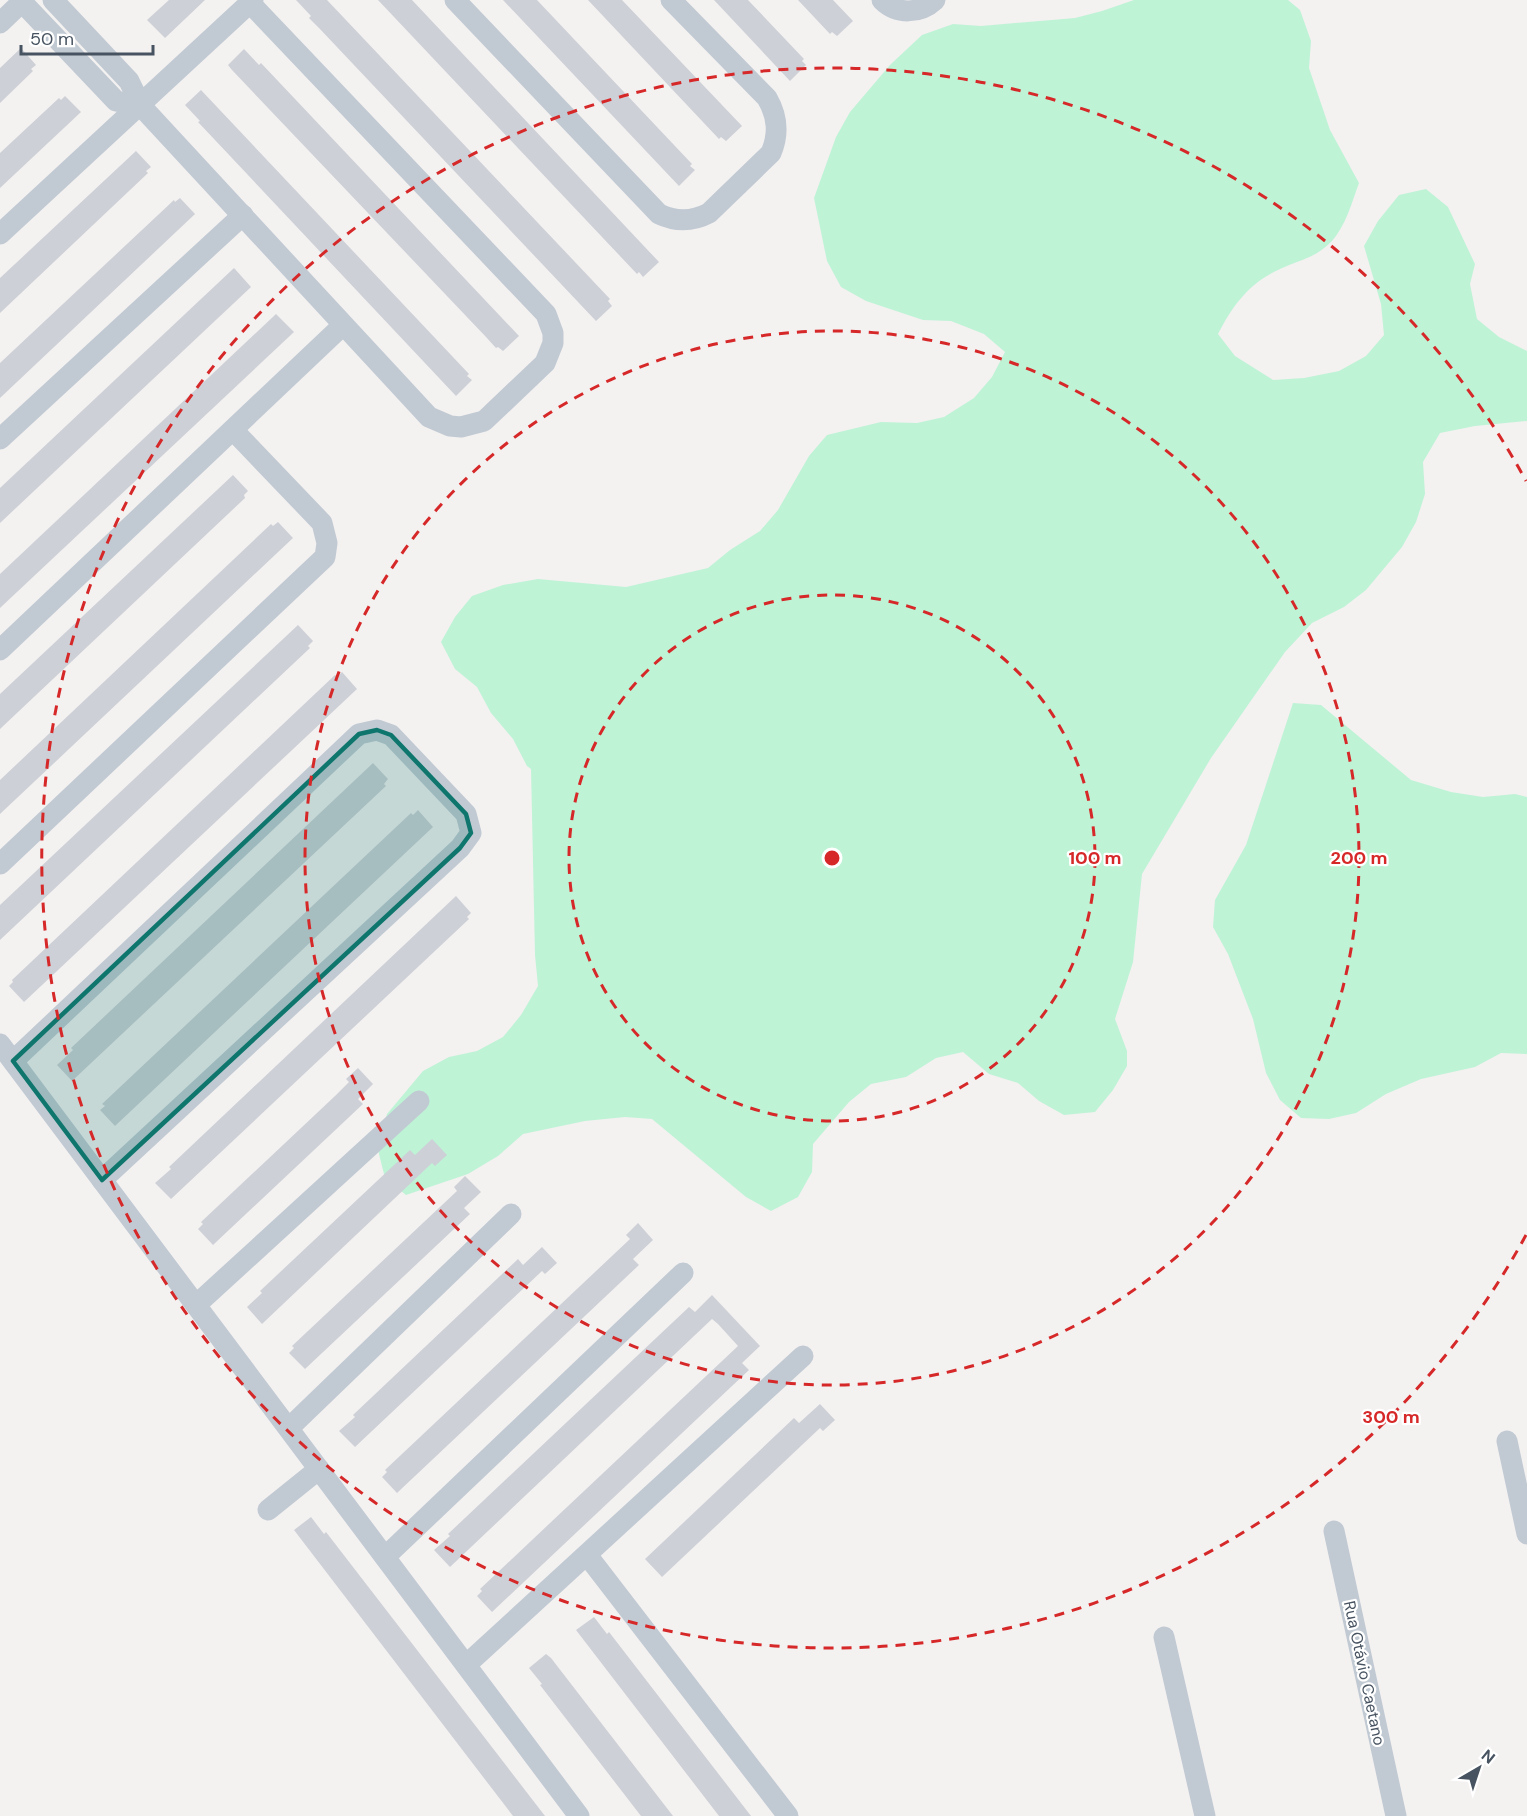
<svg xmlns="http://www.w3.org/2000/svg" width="1527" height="1816" font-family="'DM Sans',sans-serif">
<rect width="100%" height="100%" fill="#f4f1f1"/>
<g fill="#bef3d6">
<path d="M1134 0H1288L1300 10 1311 41 1309 68 1330 130 1359 183C1352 202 1346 225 1332 241 1316 258 1299 260 1280 269 1249 283 1233 305 1218 334L1235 356 1273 380 1304 378 1339 371 1366 356 1384 335 1381 304 1364 246 1378 221 1399 195 1426 189 1448 207 1475 264 1470 284 1477 319 1499 337 1527 351V421L1475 426 1440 433 1423 462 1425 494 1416 522 1402 547 1366 590 1344 607 1312 623 1285 652 1211 758 1142 874 1133 962 1115 1019 1127 1051V1066L1113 1090 1095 1112 1064 1115 1039 1101 1018 1083 989 1074 963 1052 936 1058 906 1077 871 1084 849 1102 813 1144 812 1172 798 1197 771 1211 746 1197 652 1119 625 1117 585 1121 523 1134 498 1156 468 1174 406 1195 385 1178 378 1150 387 1114 423 1071 449 1057 477 1051 503 1037 521 1015 538 986 535 955 531 769 527 766 513 739 491 713 477 687 455 669 441 642 455 617 472 596 503 585 538 579 626 587 708 568 730 550 760 531 778 510 809 456 827 435 881 422 917 423 944 417 974 398 992 377 1005 352 984 334 951 321 923 320 866 301 841 287 827 261 814 198 836 137 850 112 890 65 922 35 953 24 981 26 1075 18 1102 11Z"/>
<polygon points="1293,703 1321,705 1411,780 1451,792 1483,797 1515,794 1527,797 1527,1054 1501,1053 1475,1067 1421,1079 1386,1094 1356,1113 1329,1119 1301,1118 1280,1100 1266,1073 1253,1019 1228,954 1213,927 1215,900 1246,845"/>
</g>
<g fill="#cdd0d6">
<polygon points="169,0 205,0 165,38 147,20"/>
<polygon points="296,0 327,0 610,299 608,301 612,306 596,321 319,28 309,18 311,16"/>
<polygon points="378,0 412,0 659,262 643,277 639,272 637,274"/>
<polygon points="503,0 537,0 692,164 690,166 695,170 679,186"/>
<polygon points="588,0 622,0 742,126 726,141 721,137 719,139"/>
<polygon points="714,0 748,0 804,59 802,61 806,65 790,81"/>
<polygon points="798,0 833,0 853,21 837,36 832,32 830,34"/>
<polygon points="21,48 36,65 31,69 33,71 0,103 0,68"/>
<polygon points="244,49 259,65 261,63 519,336 503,351 498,347 496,348 486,337 232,70 228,65"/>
<polygon points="201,90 469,374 467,376 472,380 456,396 198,122 200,121 185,105"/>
<polygon points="65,96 81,112 0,188 0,153 59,98 61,100"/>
<polygon points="136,151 151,167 146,171 148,173 0,313 0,278"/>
<polygon points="180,198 195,214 0,398 0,363 174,200 175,202"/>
<polygon points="234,268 251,287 0,523 0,488"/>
<polygon points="276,314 294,332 0,608 0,574"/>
<polygon points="233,475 248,491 244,495 245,498 0,729 0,694"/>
<polygon points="278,522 293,538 0,814 0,780 271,524 273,526"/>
<polygon points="298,625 313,641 308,646 310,648 0,940 0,905"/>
<polygon points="342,672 357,689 24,1002 9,986 13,982 12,980 335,675 337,677"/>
<polygon points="373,763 388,779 384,784 386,786 72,1081 57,1065 73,1050 71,1048"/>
<polygon points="418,810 433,827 115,1126 100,1110 105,1106 102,1104 411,813 413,815"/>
<polygon points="456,896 471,913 467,917 469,919 171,1199 155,1183 171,1169 169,1167"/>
<polygon points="358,1068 373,1084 358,1099 363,1104 213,1245 198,1229 203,1224 201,1222 335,1096 349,1082 346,1079"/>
<polygon points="432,1139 447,1155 435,1166 432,1163 262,1324 247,1307 262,1293 260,1291 410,1150 415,1155"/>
<polygon points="465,1176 481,1192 464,1208 470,1214 305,1369 289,1353 294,1348 292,1346 457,1191 454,1187"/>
<polygon points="638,1223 653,1240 633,1259 639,1265 397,1493 382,1477 387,1472 385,1470 630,1239 626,1235"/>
<polygon points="542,1247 557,1263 545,1274 542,1271 355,1447 339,1431 355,1417 353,1415 518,1259 523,1265"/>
<polygon points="712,1295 760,1346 742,1363 749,1370 492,1612 477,1596 482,1591 480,1589 738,1346 718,1324 712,1319 450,1567 434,1550 450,1536 448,1534 689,1307 695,1312"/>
<polygon points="820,1404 835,1420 823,1431 820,1428 662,1577 645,1559 794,1418 799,1423"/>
<polygon points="311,1517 324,1534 326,1532 545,1816 513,1816 294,1530"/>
<polygon points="594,1617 607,1634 609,1632 751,1816 719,1816 576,1630"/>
<polygon points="546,1654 551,1658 673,1816 641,1816 540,1685 542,1684 529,1668"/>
</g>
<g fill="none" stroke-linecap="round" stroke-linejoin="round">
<g stroke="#c1cad3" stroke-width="21">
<polyline points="53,0 129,81 141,106 429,417 450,426 461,427 484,421 545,363 553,343 553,333 546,314 250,3"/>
<path d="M455 0 659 214C676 222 692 222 709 213L771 153C779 134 778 117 767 98L671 0"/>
<path d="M882 0C897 15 920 14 935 0"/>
<polyline points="22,2 116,101 141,106"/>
<polyline points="0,23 24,0"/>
<polyline points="0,234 253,0"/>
<polyline points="0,439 243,215"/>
<polyline points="0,650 342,326"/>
<polyline points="0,864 325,557 327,543 322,523 233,430"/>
<polyline points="0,1044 579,1816"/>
<polyline points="13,1061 359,734 377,730 391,735 466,814 471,833 460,848 102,1180"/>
<polyline points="196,1305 419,1101"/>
<polyline points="289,1428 511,1214"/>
<polyline points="1507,1441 1527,1534"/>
<polyline points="268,1510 319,1469"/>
<polyline points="1334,1531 1396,1816"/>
<polyline points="587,1555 788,1816"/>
<polyline points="385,1557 683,1273"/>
<polyline points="1164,1637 1205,1816"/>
<polyline points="466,1665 803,1356"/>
</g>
</g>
<path fill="#0f766e" fill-opacity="0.2" stroke="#0f766e" stroke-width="4.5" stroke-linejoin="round" d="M377 730 391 735 466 814 471 833 460 848 102 1180 13 1061 359 734Z"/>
<g fill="none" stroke="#d62828" stroke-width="3" stroke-dasharray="10 8">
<circle cx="832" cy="858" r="263"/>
<circle cx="832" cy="858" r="527"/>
<path d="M1526 1235A790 790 0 1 1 1526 481"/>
</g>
<g text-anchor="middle" stroke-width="4.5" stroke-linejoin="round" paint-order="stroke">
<g font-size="16" fill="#475360" stroke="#fff">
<text transform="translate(1365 1673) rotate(78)" y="6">Rua Otávio Caetano</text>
</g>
</g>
<circle cx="832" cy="858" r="9" fill="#d62828" stroke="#fff" stroke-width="3"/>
<g font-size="18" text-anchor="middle" font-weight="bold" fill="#d62828" stroke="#fff" stroke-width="4.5" stroke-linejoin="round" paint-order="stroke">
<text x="1095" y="864">100 m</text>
<text x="1359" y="864">200 m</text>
<text x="1391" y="1423">300 m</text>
</g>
<g transform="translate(1479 1768) rotate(39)" stroke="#ffffff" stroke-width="4.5" paint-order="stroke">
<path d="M0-4.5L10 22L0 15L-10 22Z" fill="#475360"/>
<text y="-9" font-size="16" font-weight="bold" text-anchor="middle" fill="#475360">N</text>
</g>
<path d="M21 45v9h132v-9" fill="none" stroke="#475360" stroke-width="3"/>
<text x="30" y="45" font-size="18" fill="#475360" stroke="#ffffff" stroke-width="4.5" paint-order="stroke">50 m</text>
</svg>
